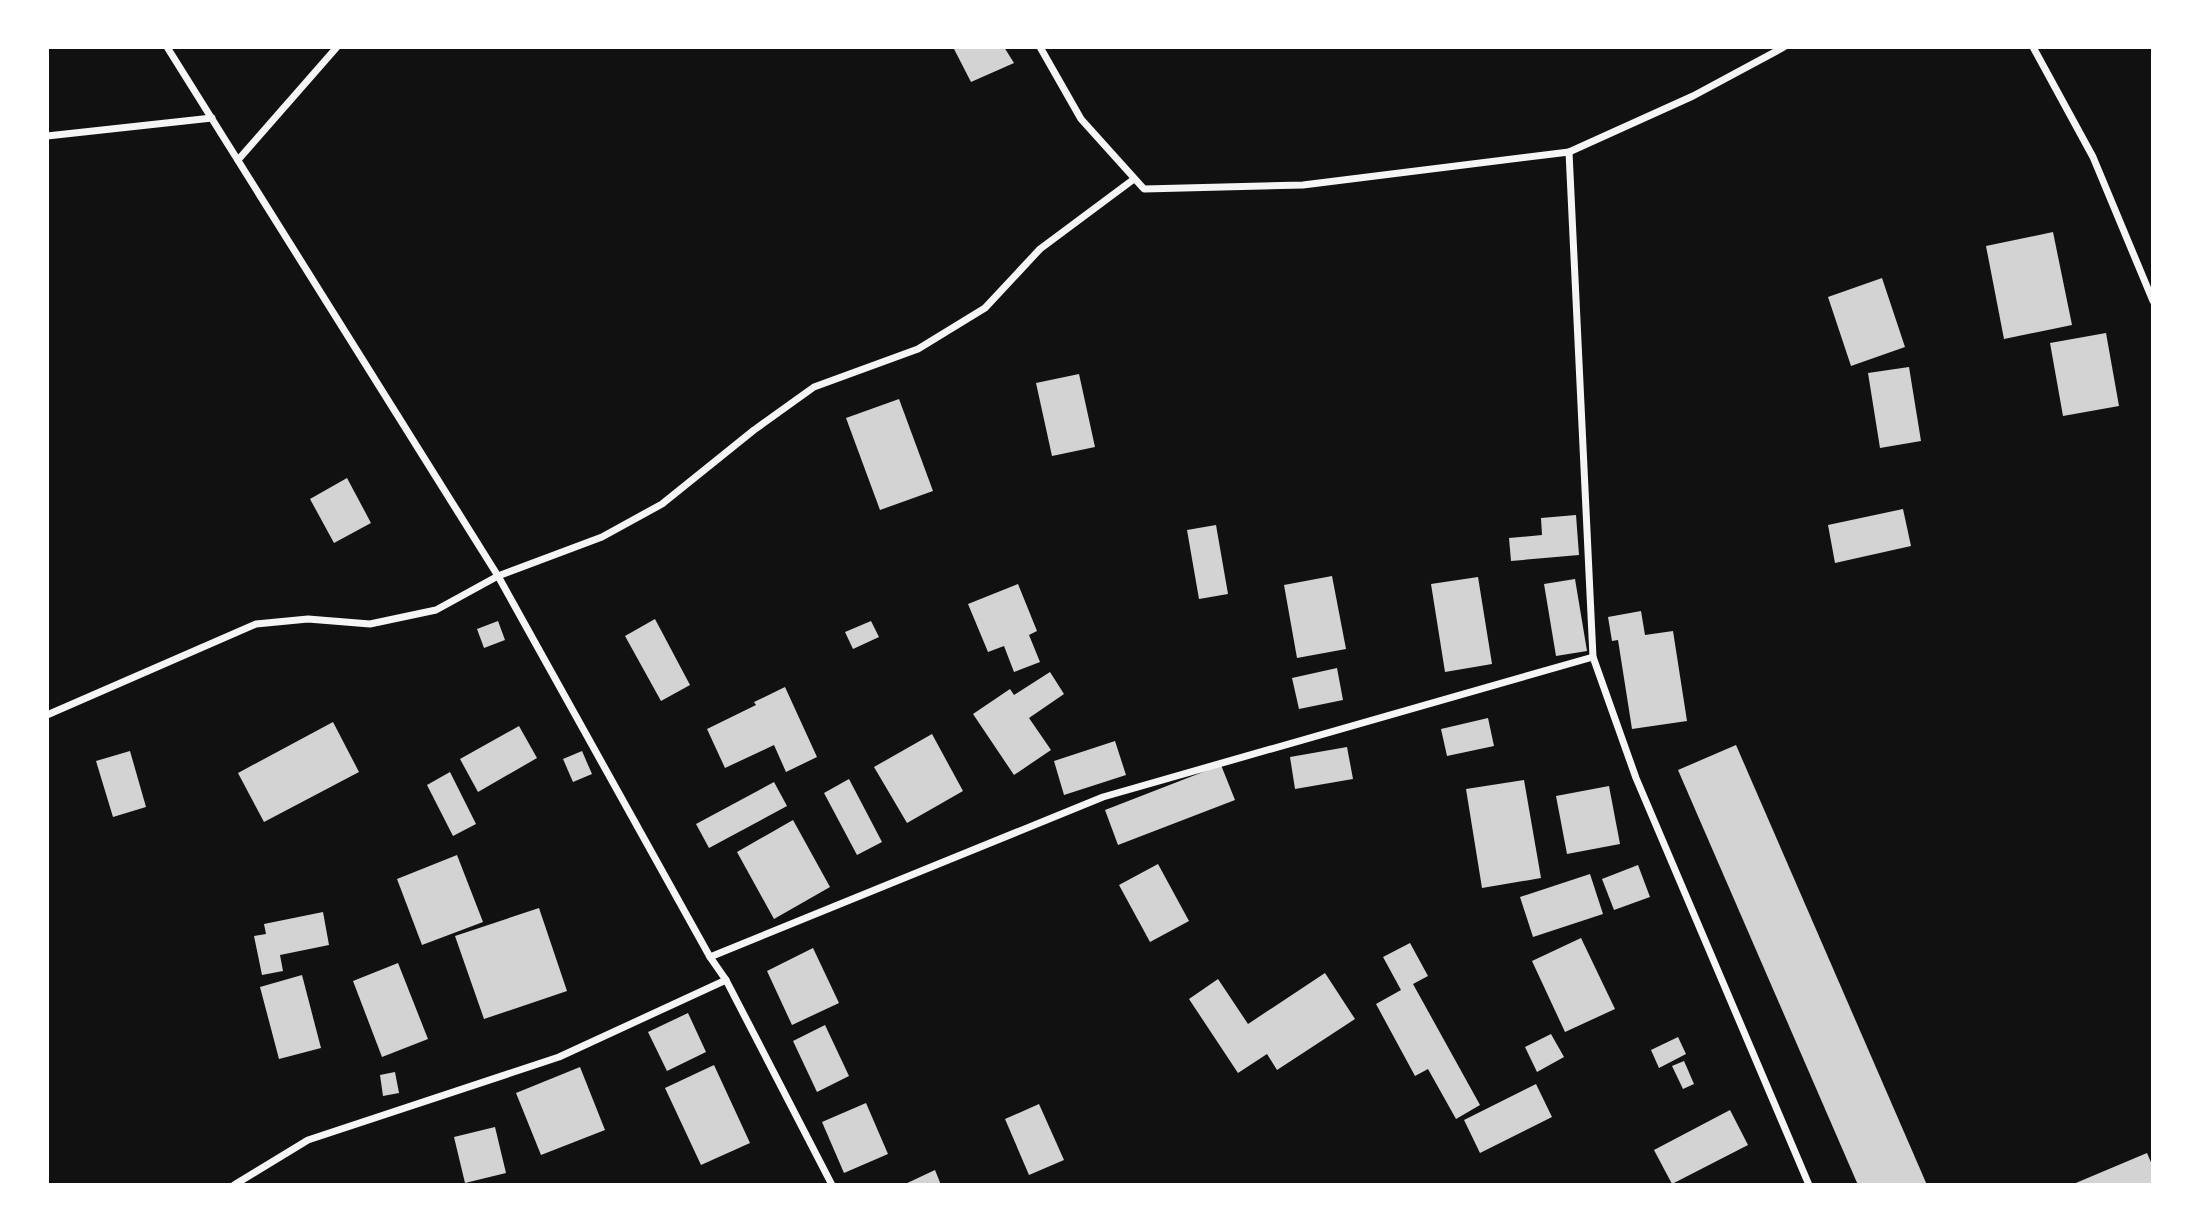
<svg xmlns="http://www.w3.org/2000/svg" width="2200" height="1232" font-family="Inter,sans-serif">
<rect width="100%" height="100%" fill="#111"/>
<g fill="#d3d3d3">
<polygon points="953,47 1004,47 1014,63 971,82"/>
<polygon points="2053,232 2072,325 2004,339 1986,246"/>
<polygon points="1882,278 1905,347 1851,366 1828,297"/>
<polygon points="2106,333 2119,406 2063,416 2050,343"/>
<polygon points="1909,367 1921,441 1880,448 1868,373"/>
<polygon points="1079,374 1095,447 1052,456 1036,383"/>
<polygon points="899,399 933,491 880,510 846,418"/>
<polygon points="347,478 371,523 334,543 310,499"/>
<polygon points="1903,509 1911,546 1835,563 1828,525"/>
<polygon points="1576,515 1579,555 1511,561 1509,538 1542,535 1541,518"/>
<polygon points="1216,525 1228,594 1199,599 1187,530"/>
<polygon points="1332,576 1346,649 1297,658 1284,585"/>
<polygon points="1478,577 1492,664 1445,672 1431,584"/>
<polygon points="1575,579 1587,651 1556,656 1544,584"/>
<polygon points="1018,584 1037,631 1029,635 1040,662 1014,672 1004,646 988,652 968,604"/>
<polygon points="1641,611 1645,635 1673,631 1687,721 1632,729 1618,640 1612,641 1608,617"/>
<polygon points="655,619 690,685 661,701 625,636"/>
<polygon points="498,621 505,640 484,648 477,629"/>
<polygon points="871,621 879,637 853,649 845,632"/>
<polygon points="1337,668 1343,700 1299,709 1292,678"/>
<polygon points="1050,672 1064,694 1029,718 1051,750 1014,775 973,714 1010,689 1014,695"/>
<polygon points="785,687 817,757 786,772 774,745 725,768 707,729 756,705 754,702"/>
<polygon points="1488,718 1494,746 1447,756 1441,729"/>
<polygon points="333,722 359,772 264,822 238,773"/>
<polygon points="519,726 537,758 478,792 460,759"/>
<polygon points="932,734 963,791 907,823 874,767"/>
<polygon points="1115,741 1126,775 1064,795 1054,761"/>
<polygon points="1736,745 1927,1185 1858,1185 1678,770"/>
<polygon points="1347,747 1353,779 1295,789 1290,757"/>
<polygon points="130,751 146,807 113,817 96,761"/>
<polygon points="582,751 592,774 573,782 563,759"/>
<polygon points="1221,765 1235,800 1118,845 1105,810"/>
<polygon points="450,772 476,824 453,836 427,785"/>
<polygon points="849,779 882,842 857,855 824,793"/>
<polygon points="1524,780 1541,878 1482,888 1466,789"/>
<polygon points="774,782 787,806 709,848 696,824"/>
<polygon points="1609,786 1620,844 1567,854 1556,796"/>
<polygon points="793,820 830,887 774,919 737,852"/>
<polygon points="457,855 483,922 422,945 397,879"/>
<polygon points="1158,864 1189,921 1150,942 1119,885"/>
<polygon points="1638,865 1650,897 1614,910 1602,879"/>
<polygon points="1590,874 1603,914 1533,937 1520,897"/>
<polygon points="539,908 567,991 484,1019 455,936"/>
<polygon points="323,912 329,945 280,955 283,971 262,975 254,936 266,934 264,924"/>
<polygon points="1581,938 1615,1009 1565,1032 1532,961"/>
<polygon points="1410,943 1428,976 1413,984 1480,1105 1456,1119 1428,1069 1415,1076 1376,1004 1401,990 1383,957"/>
<polygon points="813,948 839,1003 792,1025 767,971"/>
<polygon points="398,963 428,1039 382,1057 353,981"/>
<polygon points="1325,973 1355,1019 1277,1070 1267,1054 1238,1073 1189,999 1218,979 1248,1024"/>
<polygon points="302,975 321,1048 279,1059 260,987"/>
<polygon points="688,1013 706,1052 667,1071 648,1032"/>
<polygon points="825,1025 849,1076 817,1092 793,1041"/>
<polygon points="1551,1034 1564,1057 1537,1072 1525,1047"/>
<polygon points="1678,1037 1686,1054 1659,1068 1651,1050"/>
<polygon points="1684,1061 1694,1084 1683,1089 1672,1066"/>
<polygon points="714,1065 750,1143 701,1165 665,1088"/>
<polygon points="580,1067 605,1130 541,1155 516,1093"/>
<polygon points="395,1072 399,1093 383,1096 380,1075"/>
<polygon points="1536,1084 1552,1117 1480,1153 1464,1120"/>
<polygon points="866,1103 888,1154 844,1173 822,1122"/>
<polygon points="1039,1104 1064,1160 1029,1175 1005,1119"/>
<polygon points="1730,1110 1748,1145 1672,1184 1654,1150"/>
<polygon points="495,1127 506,1173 465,1183 454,1137"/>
<polygon points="2147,1153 2153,1167 2153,1185 2071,1185"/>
<polygon points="935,1170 941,1185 903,1185"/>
</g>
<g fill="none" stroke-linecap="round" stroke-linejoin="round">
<g stroke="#f5f5f5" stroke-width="7">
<polyline points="167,47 498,576 710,957 726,980 832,1185"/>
<polyline points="1040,47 1081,119 1144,189 1303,185 1569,152 1693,96 1784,47"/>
<polyline points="2033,47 2093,157 2153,301"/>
<polyline points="47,136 212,118"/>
<polyline points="1569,152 1593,657 1636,778 1809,1185"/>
<polyline points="238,160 337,47"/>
<polyline points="47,715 256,624 308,619 370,624 436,610 498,576 602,537 662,504 754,430 814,387 918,349 985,308 1040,249 1134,179"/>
<polyline points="710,957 1103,797 1593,657"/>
<polyline points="234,1185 308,1140 559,1057 726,980"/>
</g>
</g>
<rect width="2200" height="1232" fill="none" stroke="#ffffff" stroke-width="98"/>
</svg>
